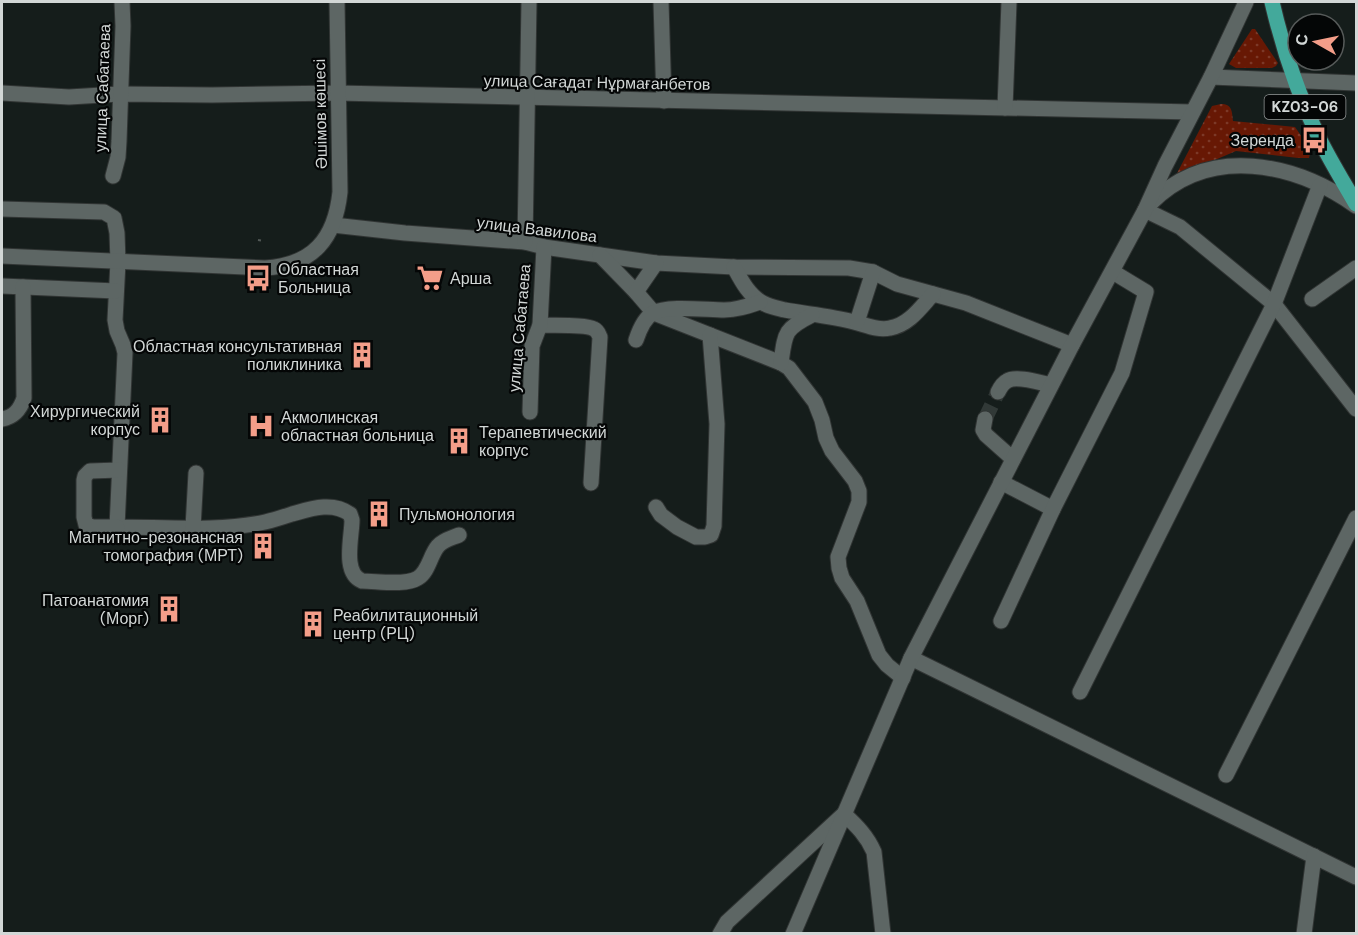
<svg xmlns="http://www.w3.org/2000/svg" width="1358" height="935" font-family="'DM Sans',sans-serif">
<defs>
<pattern id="grass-dots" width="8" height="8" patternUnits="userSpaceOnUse" patternTransform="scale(1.5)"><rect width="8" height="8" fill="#671804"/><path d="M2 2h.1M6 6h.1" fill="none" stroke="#7c3928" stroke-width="1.8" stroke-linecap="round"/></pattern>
</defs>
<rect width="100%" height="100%" fill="#151d1b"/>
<g fill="url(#grass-dots)">
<polygon points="1252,29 1255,29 1278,63 1276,66 1272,68 1236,68 1229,64"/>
<path d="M1221 104C1232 104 1232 111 1233 121L1295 127 1311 150 1309 158H1298L1236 151 1175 177 1212 106Z"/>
</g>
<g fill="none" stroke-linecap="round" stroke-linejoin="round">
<polyline stroke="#313937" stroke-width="15" stroke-dasharray="15 8" stroke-linecap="butt" points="985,419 998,392"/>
<g stroke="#313534" stroke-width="17">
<g id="minor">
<polyline points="661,2 664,101"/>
<polyline points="1211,77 1356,83"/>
<polyline points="2,93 69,97 119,94 212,95 337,93 1192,112"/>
<polyline points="1005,108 1009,2"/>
<polyline points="113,176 118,157 119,141 123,26 122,2"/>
<path d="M1151 203C1210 144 1295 163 1356 206"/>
<path d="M2 209 104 212 114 218 117 233 118 262 115 320 117 331 123 345 125 353 117 527C164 527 219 532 265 522 274 520 283 517 292 514 310 509 332 501 350 514L352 520C352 537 342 573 362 581 377 581 406 586 418 578 429 571 430 555 438 546 443 540 452 538 459 535"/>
<polyline points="1145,210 1180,227 1274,304 1356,409"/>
<polyline points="333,225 405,233 525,242 544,247 656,263 734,267 849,268 873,272 897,284 966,303 1072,345"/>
<polyline points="525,242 529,2"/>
<polyline points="600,255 636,292 654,313 781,363 789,368 815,402 822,420 826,438 832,451 855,481 859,491 859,502 838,557 839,568 842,578 857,601 879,655 887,665 903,678"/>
<path d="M2 256 265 268C313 265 335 239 340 192L337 2"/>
<path d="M734 267C741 280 749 296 763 303 770 307 777 308 785 310 808 314 832 316 854 322 866 325 878 331 890 328 909 325 921 307 933 294"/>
<polyline points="2,286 116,291"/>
<polyline points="636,292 656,263"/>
<polyline points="1312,299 1356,268"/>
<polyline points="857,322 873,272"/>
<path d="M540 325C552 326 585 324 594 329 598 331 598 333 600 337L591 483"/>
<path d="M636 340C639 331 644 318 653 313 668 305 706 310 724 310 737 310 748 306 760 302"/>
<path d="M781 363C785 333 784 329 812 315"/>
<path d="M998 392C1000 388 1003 383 1007 381 1016 375 1041 383 1051 385"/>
<polyline points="530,412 532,346 540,325 544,247"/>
<path d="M2 419C14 417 20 410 24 398L23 287"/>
<polyline points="985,419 983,430 986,435 1013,459"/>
<polyline points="1001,482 1053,509"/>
<polyline points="656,507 661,515 677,527 696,537 705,537 711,535 714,526 717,424 710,335"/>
<polyline points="117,527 93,527 86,525 84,517 84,480 85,476 90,471 119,470"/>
<polyline points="193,528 196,473"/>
<polyline points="1001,621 1053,509 1122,373 1146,292 1113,272"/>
<polyline points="911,658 1356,877"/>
<polyline points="1080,692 1274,304 1320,185"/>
<polyline points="1226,775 1356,518"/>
<path d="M720 934 727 922 844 814C857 826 867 836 874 852L883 934"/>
<polyline points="793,934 911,658 1072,345 1145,210 1165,166 1211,77 1246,2"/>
<polyline points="1304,934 1314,856"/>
</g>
</g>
<g stroke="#313534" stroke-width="17">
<path id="major" d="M1272 2C1283 49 1299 97 1320 140 1331 162 1344 183 1356 204"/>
</g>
<polyline stroke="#525957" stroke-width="2" stroke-dasharray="3 4.5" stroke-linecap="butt" points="258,240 264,241"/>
<use href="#minor" stroke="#5d6664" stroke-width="15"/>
<use href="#major" stroke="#43a99b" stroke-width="15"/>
</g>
<defs>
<g id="bus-bare" transform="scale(2.07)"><path d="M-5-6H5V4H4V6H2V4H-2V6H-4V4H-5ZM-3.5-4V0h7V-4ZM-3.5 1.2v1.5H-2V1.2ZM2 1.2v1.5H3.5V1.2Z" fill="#f49e89" stroke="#040606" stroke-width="2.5" paint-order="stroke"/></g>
<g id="supermarket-bare" transform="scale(2.07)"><path d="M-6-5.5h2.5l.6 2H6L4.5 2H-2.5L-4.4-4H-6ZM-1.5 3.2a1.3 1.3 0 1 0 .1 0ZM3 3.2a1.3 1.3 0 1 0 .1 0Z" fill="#f49e89" stroke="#040606" stroke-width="2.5" paint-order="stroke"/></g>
<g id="building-bare" transform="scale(2.07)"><path d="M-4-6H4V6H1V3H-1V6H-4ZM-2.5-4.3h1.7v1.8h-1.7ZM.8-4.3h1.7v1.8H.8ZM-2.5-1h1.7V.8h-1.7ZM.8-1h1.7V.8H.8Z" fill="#f49e89" stroke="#040606" stroke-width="2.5" paint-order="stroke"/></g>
<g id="hospital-bare" transform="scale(2.07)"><path d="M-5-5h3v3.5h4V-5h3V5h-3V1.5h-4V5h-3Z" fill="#f49e89" stroke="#040606" stroke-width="2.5" paint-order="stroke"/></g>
</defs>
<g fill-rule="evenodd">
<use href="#bus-bare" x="1314" y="140"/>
<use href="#bus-bare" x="258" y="278"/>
<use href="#supermarket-bare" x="430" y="278"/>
<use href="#building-bare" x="362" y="355"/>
<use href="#building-bare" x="160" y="420"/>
<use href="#hospital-bare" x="261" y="426"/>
<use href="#building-bare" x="459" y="441"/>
<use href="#building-bare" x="379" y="514"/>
<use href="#building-bare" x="263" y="546"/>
<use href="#building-bare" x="169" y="609"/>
<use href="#building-bare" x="313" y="624"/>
</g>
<g text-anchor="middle" stroke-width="4.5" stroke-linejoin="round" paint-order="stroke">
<rect fill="#040606" stroke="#949898" stroke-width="1.5" x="1264.5" y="95" width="81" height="24" rx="4.5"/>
<g font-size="15" font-weight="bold" fill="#d2d7d6">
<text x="1305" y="112">KZ03-06</text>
</g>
<g font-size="16" fill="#d2d7d6" stroke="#040606">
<text transform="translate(597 82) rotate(1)" y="6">улица Сағадат Нұрмағанбетов</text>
<text transform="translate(102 88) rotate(-88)" y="6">улица Сабатаева</text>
<text transform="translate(320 114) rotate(-91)" y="6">Әшімов көшесі</text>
<text transform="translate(537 229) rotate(7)" y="6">улица Вавилова</text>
<text transform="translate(519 328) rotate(-85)" y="6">улица Сабатаева</text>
</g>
<g font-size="16" fill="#d2d7d6" stroke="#040606" text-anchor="start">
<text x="1294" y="146" text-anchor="end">Зеренда</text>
<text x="278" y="275">Областная<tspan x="278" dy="18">Больница</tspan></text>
<text x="450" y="284">Арша</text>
<text x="342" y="352" text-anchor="end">Областная консультативная<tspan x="342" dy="18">поликлиника</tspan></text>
<text x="140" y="417" text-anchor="end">Хирургический<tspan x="140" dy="18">корпус</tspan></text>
<text x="281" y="423">Акмолинская<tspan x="281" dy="18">областная больница</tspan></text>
<text x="479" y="438">Терапевтический<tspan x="479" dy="18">корпус</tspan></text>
<text x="399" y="520">Пульмонология</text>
<text x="243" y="543" text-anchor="end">Магнитно-резонансная<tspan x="243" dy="18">томография (МРТ)</tspan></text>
<text x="149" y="606" text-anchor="end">Патоанатомия<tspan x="149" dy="18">(Морг)</tspan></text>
<text x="333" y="621">Реабилитационный<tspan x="333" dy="18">центр (РЦ)</tspan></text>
</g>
</g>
<rect width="1358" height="935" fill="none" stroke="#d2d7d6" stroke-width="6"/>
<g transform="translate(1316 42) rotate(279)"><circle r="28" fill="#040606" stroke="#565a59" stroke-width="1.5"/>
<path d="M0-4.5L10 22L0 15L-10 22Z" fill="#f49e89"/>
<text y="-9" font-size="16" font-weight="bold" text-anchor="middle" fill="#d2d7d6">С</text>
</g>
</svg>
